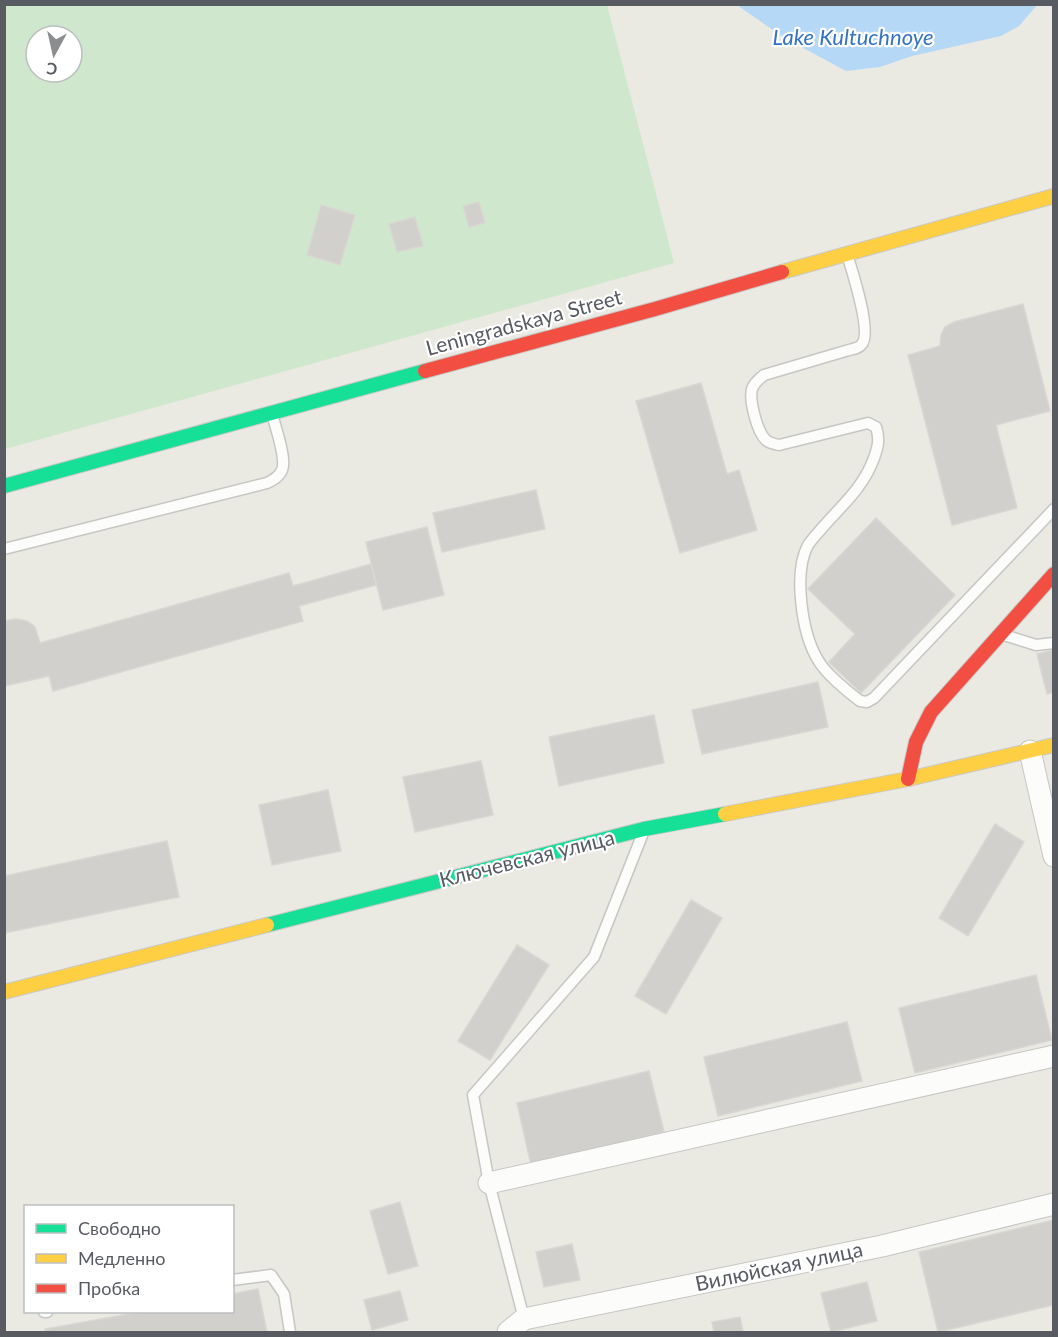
<svg xmlns="http://www.w3.org/2000/svg" width="1058" height="1337" font-family="Lato,sans-serif">
<rect width="100%" height="100%" fill="#eae9e2"/>
<path fill="#cfe8cd" fill-rule="evenodd" d="M5 5H607L674 263 5 449ZM36 36H72V72H36Z"/>
<polygon fill="#b5d8f6" points="737,5 1037,5 1019,26 1001,36 912,56 880,67 846,71 783,37"/>
<g fill="#d1d0cd" stroke="#d9d7d2" stroke-width="1.5">
<polygon points="479,202 485,223 469,227 463,206"/>
<polygon points="321,205 355,215 340,265 307,255"/>
<polygon points="415,217 423,246 397,252 389,224"/>
<polygon points="1023,304 1050,411 996,425 1017,508 952,525 908,355 940,346 941,335 945,327 954,322"/>
<polygon points="701,383 727,474 739,470 757,530 680,553 636,401"/>
<polygon points="536,490 545,529 442,552 433,513"/>
<polygon points="876,518 955,595 861,693 829,662 855,634 808,589"/>
<polygon points="427,527 444,595 383,610 366,542"/>
<polygon points="371,564 376,585 299,606 303,621 53,691 49,676 4,686 4,621 16,619 27,621 35,627 40,643 289,573 293,586"/>
<polygon points="1054,650 1054,692 1047,694 1037,654"/>
<polygon points="818,682 828,727 702,754 692,710"/>
<polygon points="654,715 664,763 559,786 549,737"/>
<polygon points="481,761 493,815 415,832 403,777"/>
<polygon points="328,790 341,851 272,865 259,805"/>
<polygon points="995,824 1024,842 968,936 939,918"/>
<polygon points="167,841 179,897 4,933 4,876"/>
<polygon points="691,900 722,918 666,1014 635,996"/>
<polygon points="517,945 549,965 490,1060 458,1041"/>
<polygon points="1036,975 1052,1040 915,1073 899,1008"/>
<polygon points="847,1022 862,1081 718,1116 704,1057"/>
<polygon points="649,1071 664,1132 531,1165 517,1103"/>
<polygon points="400,1202 418,1266 388,1274 370,1211"/>
<polygon points="1054,1220 1054,1305 938,1332 919,1252"/>
<polygon points="572,1244 580,1280 544,1287 536,1252"/>
<polygon points="867,1282 877,1321 831,1332 821,1293"/>
<polygon points="258,1289 267,1332 46,1332 45,1329 140,1312 232,1312 232,1294"/>
<polygon points="400,1291 408,1320 372,1330 364,1300"/>
<polygon points="740,1317 743,1332 714,1332 712,1322"/>
</g>
<g fill="none" stroke-linecap="round" stroke-linejoin="round">
<g stroke="#c6c7c5" stroke-width="13">
<g id="lane">
<path d="M847 254C852 271 872 331 862 344 859 348 854 349 849 350L764 375C759 379 754 383 752 389 749 400 757 432 766 440 769 443 774 444 779 445L868 423 876 427C880 439 878 447 874 458 863 488 843 504 823 527 818 533 812 539 808 545 793 573 802 634 818 660 825 673 848 692 860 701L867 702 874 698 1054 509"/>
<path d="M4 549 267 483C273 480 279 477 282 470 287 459 275 426 272 414"/>
<polyline points="1004,635 1036,645 1054,643"/>
<polyline points="232,1280 271,1275 284,1294 290,1332"/>
<polyline points="44,1312 47,1312"/>
<polyline points="524,1319 489,1183 473,1095 594,957 643,833"/>
</g>
</g>
<g stroke="#c6c7c5" stroke-width="23">
<g id="street">
<polyline points="1030,751 1054,856"/>
<polyline points="489,1183 1054,1056"/>
<polyline points="508,1332 524,1319 882,1246 1054,1204"/>
</g>
</g>
<g stroke="#c7c8c6" stroke-width="16">
<g id="fast">
<polyline points="4,486 425,371"/>
<polyline points="267,925 644,829 725,814"/>
</g>
</g>
<g stroke="#c7c8c6" stroke-width="16">
<g id="slow">
<polyline points="782,272 1054,196"/>
<polyline points="725,814 908,779 1054,745"/>
<polyline points="4,992 267,925"/>
</g>
</g>
<g stroke="#c7c8c6" stroke-width="16">
<g id="jam">
<polyline points="425,371 655,309 782,272"/>
<polyline points="908,779 916,742 931,712 1054,574"/>
</g>
</g>
<use href="#lane" stroke="#fcfcfb" stroke-width="10"/>
<use href="#street" stroke="#fcfcfb" stroke-width="21"/>
<use href="#fast" stroke="#16e098" stroke-width="14"/>
<use href="#slow" stroke="#ffcf43" stroke-width="14"/>
<use href="#jam" stroke="#f24e42" stroke-width="14"/>
</g>
<g text-anchor="middle" stroke-width="4.5" stroke-linejoin="round" paint-order="stroke">
<g font-size="21" fill="#585c62" stroke="#fff">
<text transform="translate(524 323) rotate(-15)" y="7">Leningradskaya Street</text>
<text transform="translate(527 859) rotate(-14)" y="7">Ключевская улица</text>
<text transform="translate(779 1267) rotate(-12)" y="7">Вилюйская улица</text>
</g>
<g font-size="22" font-style="italic" fill="#3474c3" stroke="#fff">
<text x="853" y="45">Lake Kultuchnoye</text>
</g>
</g>
<rect width="1058" height="1337" fill="none" stroke="#585c62" stroke-width="12"/>
<rect x="24" y="1205" width="210" height="108" fill="#ffffff" stroke="#bcbec0" stroke-width="1.5"/>
<rect x="36" y="1224" width="30" height="9" fill="#16e098" stroke="#bcbec0" stroke-width="1.5"/>
<text x="78" y="1235" font-size="18" fill="#585c62">Свободно</text>
<rect x="36" y="1254" width="30" height="9" fill="#ffcf43" stroke="#bcbec0" stroke-width="1.5"/>
<text x="78" y="1265" font-size="18" fill="#585c62">Медленно</text>
<rect x="36" y="1284" width="30" height="9" fill="#f24e42" stroke="#bcbec0" stroke-width="1.5"/>
<text x="78" y="1295" font-size="18" fill="#585c62">Пробка</text>
<g transform="translate(54 54) rotate(188)"><circle r="28" fill="#ffffff" stroke="#bcbec0" stroke-width="1.5"/>
<path d="M0-4.5L10 22L0 15L-10 22Z" fill="#8b8d8f"/>
<text y="-9" font-size="16" font-weight="bold" text-anchor="middle" fill="#585c62">С</text>
</g>
</svg>
